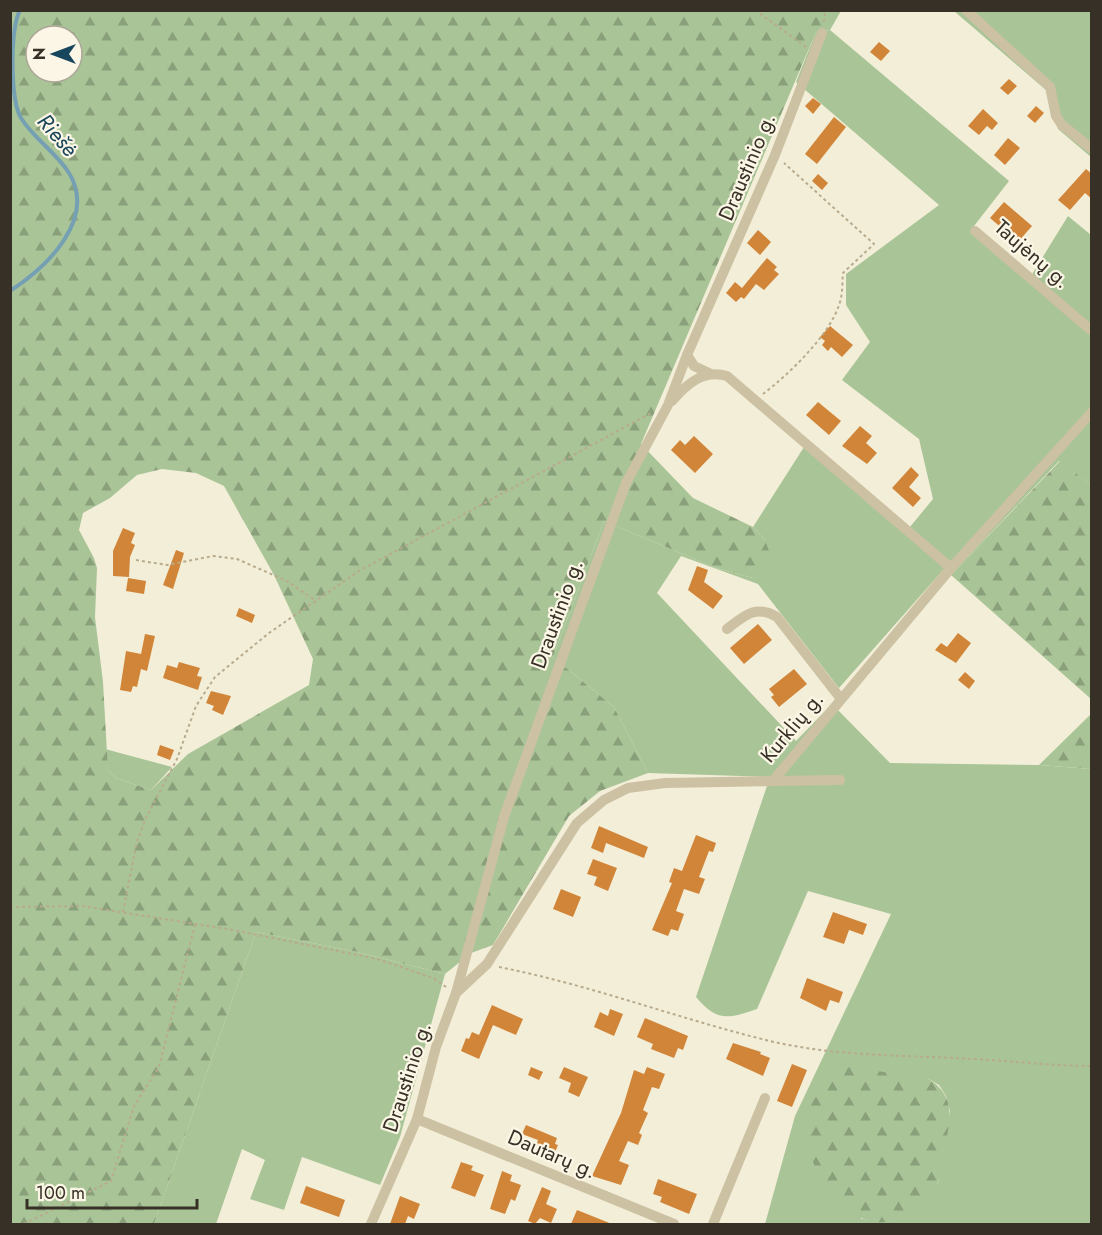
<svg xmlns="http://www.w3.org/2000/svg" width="1102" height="1235" font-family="Jost,sans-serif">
<defs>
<pattern id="forest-firs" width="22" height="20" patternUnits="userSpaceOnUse" patternTransform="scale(1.5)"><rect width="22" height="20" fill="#a9c497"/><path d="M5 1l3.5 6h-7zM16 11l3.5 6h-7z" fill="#8aa07b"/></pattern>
</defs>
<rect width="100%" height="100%" fill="#f3eed8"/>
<g fill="#a9c497" fill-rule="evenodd">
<polygon points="954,11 1091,11 1091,157 1058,129 1046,90"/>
<path d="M830 30 1009 181 974 226 1031 276 1068 216 1091 235V485L1059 461 951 575 944 569 839 688 758 584 681 556 657 593 796 741 832 704 890 763 1039 765 1091 769V1224H765L795 1116 891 914 808 891 757 1009C728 1019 717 1022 696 997L770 777 648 773 614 707 553 657 604 521 716 568 753 578 765 540 753 527 804 447 905 533 933 499 919 439 842 380 870 342 846 305V274L939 205 796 82 816 32ZM927 1078 939 1085 946 1096 950 1111 938 1183 894 1221 861 1219Z"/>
<polygon points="105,749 172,767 151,790 116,778 108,771"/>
<polygon points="256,932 353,951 445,974 400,1137 380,1185 302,1157 284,1210 250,1199 265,1160 242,1149 216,1224 154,1224"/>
</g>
<g fill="url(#forest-firs)" fill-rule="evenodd">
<path d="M10 11H841L830 30 816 32 641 444 693 498 753 527 765 540 769 551 766 570 753 578 716 568 604 521 553 657 614 707 648 773 600 791 569 816 493 945 471 953 445 974 353 951 256 932 154 1224H11ZM36 36H72V72H36ZM162 469 196 473 224 486 274 575 313 659 309 685 188 754 151 790 116 778 108 771 103 682 95 617 97 568 94 558 79 530 83 513 110 498 137 475Z"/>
<polygon points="1060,461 1091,485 1091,699 951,575"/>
<polygon points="1091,714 1091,769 1039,765"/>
<path d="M841 1066 927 1078C958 1096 950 1122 944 1151 942 1161 941 1173 938 1182 929 1206 902 1225 877 1222 859 1220 842 1209 830 1195 810 1172 795 1104 817 1079 824 1071 832 1069 841 1066Z"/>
</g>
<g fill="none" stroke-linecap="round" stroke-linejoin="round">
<path stroke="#75a0b3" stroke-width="4" d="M10 291C47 267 97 219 69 173 56 152 34 139 21 118 10 99 10 30 20 10"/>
</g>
<g fill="#d18539">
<polygon points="879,42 890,51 881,61 870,52"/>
<polygon points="1009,79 1017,86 1008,95 1000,88"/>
<polygon points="813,98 821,104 813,114 805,106"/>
<polygon points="1036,106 1044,113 1035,123 1027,116"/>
<polygon points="983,109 998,123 992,130 987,126 979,135 968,126"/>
<polygon points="834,117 846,127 817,164 805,154"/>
<polygon points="1008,138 1020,148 1005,165 994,155"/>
<polygon points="1086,169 1092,174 1092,199 1085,193 1070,210 1058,200"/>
<polygon points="818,174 828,183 822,190 812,181"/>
<polygon points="1004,202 1032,226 1018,242 990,218"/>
<polygon points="758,230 771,242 760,255 747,243"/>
<polygon points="767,258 777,267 774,270 779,274 764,290 756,284 744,299 741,297 736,302 726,293 735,282 742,288"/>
<polygon points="830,326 853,345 842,357 831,347 828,351 822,345 825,341 820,337"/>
<polygon points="818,402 841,421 829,435 806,415"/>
<polygon points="860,426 872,436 866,443 877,453 867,464 842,446"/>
<polygon points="694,436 713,454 695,473 671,450 680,440 685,445"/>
<polygon points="911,467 919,475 909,487 921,498 913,507 892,488"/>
<polygon points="123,528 135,533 131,543 135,545 130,557 129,577 113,576 113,551"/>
<polygon points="176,550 184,553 173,589 163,585"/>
<polygon points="697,566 708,570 704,582 723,596 713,609 688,590"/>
<polygon points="128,578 146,581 144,594 126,591"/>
<polygon points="239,608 255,615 252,623 236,616"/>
<polygon points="758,624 772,640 744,664 730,648"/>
<polygon points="958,633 971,643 956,663 935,650 941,643 947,647"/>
<polygon points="145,634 155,636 147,671 141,669 137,687 133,686 131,692 120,690 126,651 141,654"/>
<polygon points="179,662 200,668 197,676 202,677 198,690 163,678 167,665 177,668"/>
<polygon points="794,669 807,684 779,707 771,697 774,695 769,689"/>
<polygon points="965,672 975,681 969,689 958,680"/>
<polygon points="211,691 231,696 223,715 212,710 214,706 206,703"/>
<polygon points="160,745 174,750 170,760 157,755"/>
<polygon points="599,826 648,847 644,858 606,843 603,853 591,848"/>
<polygon points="696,835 716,843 713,852 709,851 699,877 705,879 699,894 684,889 676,911 684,914 678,931 671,929 668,936 652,930 672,883 669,882 674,868 682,871"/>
<polygon points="593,859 617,868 608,891 594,885 597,877 587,874"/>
<polygon points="561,889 581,897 573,917 553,909"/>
<polygon points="833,912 867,924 863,935 849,930 844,944 823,937"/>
<polygon points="807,978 843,992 839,1003 830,1000 826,1011 800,998"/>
<polygon points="492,1005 523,1019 516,1035 493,1025 479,1059 461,1051 466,1038 469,1039 472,1032 479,1035"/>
<polygon points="610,1009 623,1014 614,1036 594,1027 600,1012 608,1016"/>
<polygon points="645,1018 688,1036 683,1050 678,1048 674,1058 651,1049 653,1044 637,1037"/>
<polygon points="733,1043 761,1052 760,1054 770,1058 763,1076 726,1059"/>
<polygon points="792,1064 807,1070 792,1107 777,1101"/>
<polygon points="531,1067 543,1072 539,1080 528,1075"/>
<polygon points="564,1067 588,1077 579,1097 568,1092 571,1083 559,1078"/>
<polygon points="647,1067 665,1074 659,1089 652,1087 643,1110 648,1113 639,1133 642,1135 638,1145 628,1141 619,1161 629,1165 621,1185 592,1176 621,1113 634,1070 644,1074"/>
<polygon points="526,1125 557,1138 555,1144 558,1145 552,1159 534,1152 538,1140 522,1134"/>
<polygon points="461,1162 473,1166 471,1170 484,1175 475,1197 451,1188"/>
<polygon points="502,1171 512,1175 510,1181 521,1185 515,1201 511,1199 505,1214 490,1209"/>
<polygon points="658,1179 697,1194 689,1214 660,1202 662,1197 653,1194"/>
<polygon points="306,1186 345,1200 339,1217 300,1203"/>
<polygon points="542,1187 551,1191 546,1204 557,1209 551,1223 540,1218 535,1224 528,1221"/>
<polygon points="400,1196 420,1204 414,1219 408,1216 405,1224 390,1224"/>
<polygon points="577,1210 612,1224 571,1224"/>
</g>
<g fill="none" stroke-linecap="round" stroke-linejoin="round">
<g stroke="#b8ab8d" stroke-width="2" stroke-dasharray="3 3" stroke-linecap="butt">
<polyline points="755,10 806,47"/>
<polyline points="824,22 825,10"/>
<path d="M763 394C788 375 829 336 839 305 843 295 842 283 843 273L874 244 784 163"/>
<polyline points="136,560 167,565 213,556 237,559 287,581 316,601"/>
<polyline points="10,907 82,906 233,930 377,959 433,978 446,987"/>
<polyline points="123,912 137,841 146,818 177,759 196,706 215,677 269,633 359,571 651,413"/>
<path d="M499 967C591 985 679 1019 770 1041 837 1057 906 1055 974 1059 1014 1061 1052 1066 1092 1066"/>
<polyline points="24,1224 111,1181 134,1106 159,1067 195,924"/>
</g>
<g stroke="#cdc1a3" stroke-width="10">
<polyline points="966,10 1050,87 1056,116 1062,125 1092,149"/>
<polyline points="975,231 1092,331"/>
<polyline points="687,355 694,366 709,373"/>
<path d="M672 401C687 384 703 369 727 376L951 568"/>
<path d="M727 629C744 616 756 604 777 617L841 699"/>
<polyline points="773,781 951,568 1092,412"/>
<polyline points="456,993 487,964 577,823 604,800 628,788 665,783 840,780"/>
<polyline points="417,1119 674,1224"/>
<polyline points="371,1224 417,1119 436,1047 456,993 504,817 626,483 668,405 687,355 775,155 822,33"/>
<polyline points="713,1224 765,1098"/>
</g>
</g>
<g text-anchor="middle" stroke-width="4.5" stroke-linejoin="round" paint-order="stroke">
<g font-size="21" fill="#373026" stroke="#fbf6e5">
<text transform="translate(747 167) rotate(-67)" y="7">Draustinio g.</text>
<text transform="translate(1032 254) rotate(41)" y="7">Taujėnų g.</text>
<text transform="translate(557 614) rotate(-70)" y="7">Draustinio g.</text>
<text transform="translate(792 727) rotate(-50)" y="7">Kurklių g.</text>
<text transform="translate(407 1077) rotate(-72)" y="7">Draustinio g.</text>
<text transform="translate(552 1154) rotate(23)" y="7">Dautarų g.</text>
</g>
<g font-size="22" font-style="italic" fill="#18465c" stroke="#fbf6e5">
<text transform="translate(58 135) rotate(49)" y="8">Riešė</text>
</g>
</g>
<rect width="1102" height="1235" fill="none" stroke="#373026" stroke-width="24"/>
<g transform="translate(54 54) rotate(270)"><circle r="28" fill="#fbf6e5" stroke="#ada799" stroke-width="1.5"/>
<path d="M0-4.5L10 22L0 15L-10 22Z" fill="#18465c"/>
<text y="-9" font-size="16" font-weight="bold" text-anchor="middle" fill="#373026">N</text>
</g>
<path d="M27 1199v9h170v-9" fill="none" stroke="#373026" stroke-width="3"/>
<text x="36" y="1199" font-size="18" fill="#373026" stroke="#fbf6e5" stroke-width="4.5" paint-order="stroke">100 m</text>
</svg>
